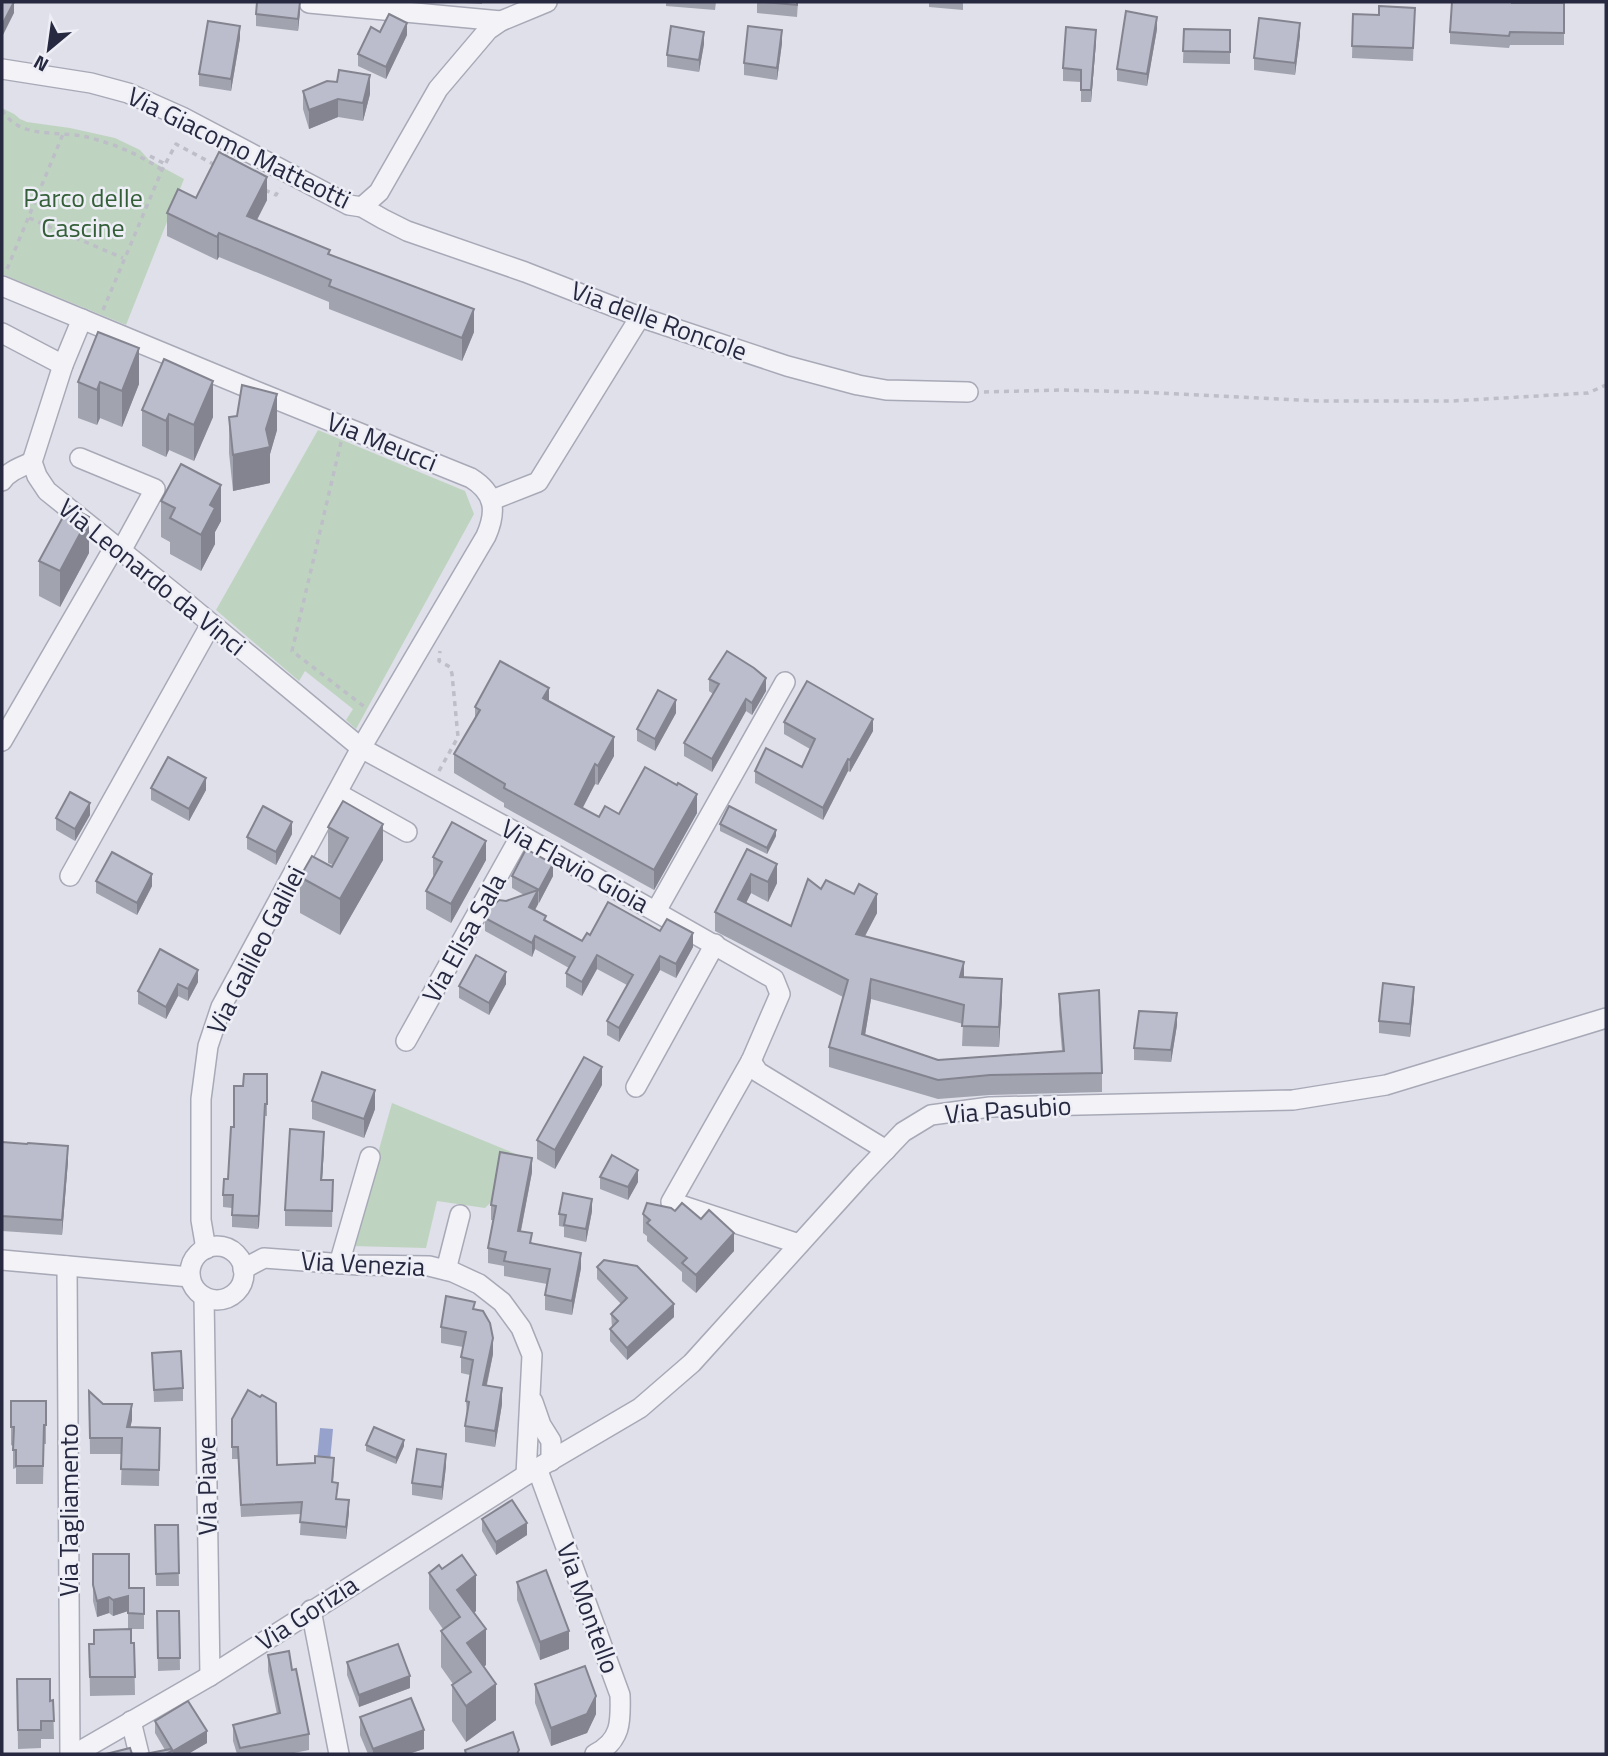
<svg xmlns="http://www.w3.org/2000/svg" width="1608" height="1756" font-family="'Titillium Web',sans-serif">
<rect width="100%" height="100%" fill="#dfe0e9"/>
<g fill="#bfd4c0">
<polygon points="2,108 14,114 20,119 27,122 70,128 115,138 140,150 149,160 184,179 126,325 2,274"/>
<polygon points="318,430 465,491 474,514 356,729 346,720 353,709 305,671 299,681 216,610"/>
<polygon points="392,1103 533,1161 485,1208 437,1201 426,1248 352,1246"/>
</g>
<polygon fill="#97a2cc" points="320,1428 333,1429 330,1461 317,1460"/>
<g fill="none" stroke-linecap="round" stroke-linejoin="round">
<g stroke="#a8a9b7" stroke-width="22">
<g id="minor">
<polyline points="309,3 501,21"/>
<polyline points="2,69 91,83 128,93 182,117 349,205 362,207 383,219 407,231 525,272 640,317 787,366 858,385 886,390 968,392"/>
<polyline points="362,207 379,192 438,89 488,30 501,21 547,2"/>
<path d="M2 286 258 392 471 478C495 493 497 511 486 536L361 748 221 1007 208 1046 201 1099V1220L206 1249"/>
<polyline points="82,319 63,365 32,462 37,476 47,491 190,606 361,748 521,835 774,979 780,994 751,1061 671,1202 799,1244"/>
<polyline points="2,333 63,365"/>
<polyline points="80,458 155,489 121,551"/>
<path d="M2 481C9 471 21 467 32 462"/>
<polyline points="492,500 538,482 640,317"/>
<polyline points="2,741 115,546"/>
<polyline points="337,793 407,832"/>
<polyline points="70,876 211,624"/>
<polyline points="656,911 785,682"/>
<polyline points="406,1041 521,835"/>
<polyline points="751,1061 758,1072 886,1150"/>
<polyline points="636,1087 715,944"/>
<circle cx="217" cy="1273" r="27"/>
<polyline points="2,1260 190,1277"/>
<polyline points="339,1264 370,1157"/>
<polyline points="67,1266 70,1754"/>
<polyline points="243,1269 264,1258 358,1265 429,1266 453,1272 479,1284 502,1302 521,1328 532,1355 526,1475"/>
<polyline points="446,1270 460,1215"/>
<polyline points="204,1297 210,1676"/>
<polyline points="533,1402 541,1425 551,1441 551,1461"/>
<path d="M537 1468 620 1695C621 1722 621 1741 595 1754"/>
<polyline points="311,1610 339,1754"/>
<polyline points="131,1721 139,1754"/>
<polyline points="75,1754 210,1676 526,1475 640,1408 692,1363 862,1175 903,1132 931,1115 990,1107 1293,1100 1386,1085 1606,1018"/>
</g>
</g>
<g stroke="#bdbec8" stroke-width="3.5" stroke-dasharray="5 5" stroke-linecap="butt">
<path d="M2 110C6 116 11 122 17 125 36 136 66 132 87 137 114 144 139 154 162 170"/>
<polyline points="150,156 165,164"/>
<polyline points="265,190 276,195 280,188"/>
<polyline points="29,218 123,258"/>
<polyline points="7,269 63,134"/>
<polyline points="103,310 162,170 176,144 215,165"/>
<polyline points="984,392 1063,390 1137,392 1320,401 1452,401 1588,393 1606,385"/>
<polyline points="341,442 292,651 366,708"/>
<polyline points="439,771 458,737 452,674 450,667 439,661 440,651"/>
</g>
<use href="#minor" stroke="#f2f2f7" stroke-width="19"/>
</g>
<g fill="#a1a3af">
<polygon points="447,2 482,2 482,4"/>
<polygon points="666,2 716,2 715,10 666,6"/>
<polygon points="757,2 798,2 797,17 757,13"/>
<polygon points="929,2 963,2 963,10 929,7"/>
<polygon points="1512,3 1564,3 1564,45 1510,45 1509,48 1450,44 1450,32"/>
<polygon points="1415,8 1413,61 1352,58 1353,14 1379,15"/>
<polygon points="300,11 298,31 256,26 256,14"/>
<polygon points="1157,29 1147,86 1117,81 1117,69"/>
<polygon points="1184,29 1230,30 1230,64 1183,63"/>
<polygon points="407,35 386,79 358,66 358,54"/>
<polygon points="1300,35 1295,75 1254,70 1254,58"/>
<polygon points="240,38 231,91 199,86 199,74"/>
<polygon points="1096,42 1091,102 1081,102 1081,82 1063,81 1063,68"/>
<polygon points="782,43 777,80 744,75 744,63"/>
<polygon points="704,44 699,72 667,67 667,55"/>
<polygon points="303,91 370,94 363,121 338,117 309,129 303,109"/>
<polygon points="196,198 267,200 257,220 330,254 474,332 462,361 329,309 329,302 219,257 217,260 167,236 167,213"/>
<polygon points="78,382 139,384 122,427 100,418 97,425 78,418"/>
<polygon points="142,410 213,417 194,461 169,450 166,457 142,446"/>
<polygon points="229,417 277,430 270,454 270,483 233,491 229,453"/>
<polygon points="161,501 221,521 215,532 215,544 201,571 170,554 170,542 161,537"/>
<polygon points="89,553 60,607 39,596 39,561"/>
<polygon points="709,679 766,691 752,715 746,711 712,772 684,756 684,743 713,694 709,691"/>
<polygon points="549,701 614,756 598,785 595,784 582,808 599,817 619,814 697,813 654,890 504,807 504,803 454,773 454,754 475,719 475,707"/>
<polygon points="676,713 655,751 637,741 637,729"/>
<polygon points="784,722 873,731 850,772 848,771 823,820 755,783 755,771 802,767 810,749 784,734"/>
<polygon points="151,788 206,790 189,821 151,800"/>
<polygon points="343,801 383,860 340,935 300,913 300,877 332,867 333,865 328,863 328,827"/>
<polygon points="90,815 75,841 56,830 56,818"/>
<polygon points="720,824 776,836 767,854 720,831"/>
<polygon points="292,834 276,865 247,849 247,837"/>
<polygon points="747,849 777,883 768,902 751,893 746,903 791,926 821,889 877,913 865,936 964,977 1002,998 999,1047 962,1046 963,1024 871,999 865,1035 938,1060 1062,1051 1059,1014 1059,994 1102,1073 1102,1092 990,1095 938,1099 829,1067 829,1047 843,997 715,931 715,912"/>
<polygon points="433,857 486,860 451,923 426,909 426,891 434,876 433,875"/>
<polygon points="512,876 553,876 535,910 546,921 582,941 590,935 660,931 693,947 676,978 660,970 619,1042 607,1035 607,1021 627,985 597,969 582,996 566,987 566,973 569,968 535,949 532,957 485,931 485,918 506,901 524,895 512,888"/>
<polygon points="96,881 152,886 137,915 96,893"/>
<polygon points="160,949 198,982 188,1001 178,996 166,1019 138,1004 138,991"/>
<polygon points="506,984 489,1015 459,998 459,986"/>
<polygon points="1414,999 1410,1037 1379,1033 1379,1021"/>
<polygon points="1177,1025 1171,1062 1134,1060 1134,1048"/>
<polygon points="267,1074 267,1116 265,1116 259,1226 258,1229 232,1227 232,1208 223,1207 223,1195 228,1179 234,1127 243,1086"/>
<polygon points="602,1085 555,1169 537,1159 537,1140"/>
<polygon points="312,1101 375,1109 364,1138 312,1119"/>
<polygon points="2,1142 68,1161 62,1235 2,1231"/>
<polygon points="324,1148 322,1180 333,1180 332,1227 285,1226 285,1210"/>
<polygon points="532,1172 521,1231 532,1243 581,1268 572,1315 545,1310 545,1295 547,1284 504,1276 504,1266 488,1263 488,1248 493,1220 491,1220 491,1205"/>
<polygon points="600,1177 638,1182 628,1200 600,1189"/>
<polygon points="592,1211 586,1242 564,1237 564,1227 559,1226 559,1214"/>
<polygon points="643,1214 734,1251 696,1293 682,1281 682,1272 647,1241 647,1236 643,1233"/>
<polygon points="597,1267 674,1317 627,1360 610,1341 610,1329 612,1327 611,1314 621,1304 597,1279"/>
<polygon points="475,1309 493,1354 487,1385 502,1404 495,1447 465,1442 465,1426 467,1417 466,1401 470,1375 461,1373 461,1357 463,1347 441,1343 441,1327"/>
<polygon points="152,1353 183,1388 183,1401 154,1402"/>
<polygon points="89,1391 103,1404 132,1420 130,1427 160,1428 159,1486 121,1485 122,1454 90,1454"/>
<polygon points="11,1401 46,1401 46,1444 44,1444 43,1484 16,1484 16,1468 13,1469 13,1446 11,1445"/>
<polygon points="232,1419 277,1465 334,1471 333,1482 337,1499 349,1512 346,1539 300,1535 301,1514 241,1517 238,1459 232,1459"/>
<polygon points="366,1445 404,1446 396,1464 366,1451"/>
<polygon points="446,1466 442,1500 412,1495 412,1483"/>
<polygon points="482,1519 527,1535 496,1555 482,1531"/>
<polygon points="155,1525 178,1525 179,1586 156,1586"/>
<polygon points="93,1554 129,1588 144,1588 144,1629 131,1629 131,1643 134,1643 135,1695 90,1696 89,1644 94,1644 128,1629 128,1611 113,1616 109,1613 97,1617 93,1601"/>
<polygon points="429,1573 476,1611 474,1613 486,1665 484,1666 496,1720 466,1742 452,1721 452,1685 453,1684 441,1667 441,1631 443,1629 429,1609"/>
<polygon points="517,1582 569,1649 540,1660 517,1600"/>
<polygon points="157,1611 179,1611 180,1670 158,1671"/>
<polygon points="268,1655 309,1734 309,1750 289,1754 237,1754 233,1741 233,1725 277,1714 268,1671"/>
<polygon points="347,1662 410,1688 359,1707 347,1675"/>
<polygon points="17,1679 50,1701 53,1700 54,1739 41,1739 41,1748 18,1749"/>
<polygon points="535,1684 596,1714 587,1733 551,1746 535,1703"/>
<polygon points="360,1717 424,1749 408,1754 368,1754 360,1735"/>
<polygon points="155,1721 207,1743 188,1754 145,1754 165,1750 155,1733"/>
</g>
<g fill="#83848f">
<polygon points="14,2 14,13 2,37 2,25"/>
<polygon points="300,2 300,11 298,31 298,19"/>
<polygon points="1157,17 1157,29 1147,86 1147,74"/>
<polygon points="407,23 407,35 386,79 386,67"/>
<polygon points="1300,23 1300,35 1295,75 1295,63"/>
<polygon points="240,26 240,38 231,91 231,79"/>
<polygon points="782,30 782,43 777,80 777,68"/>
<polygon points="1096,30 1096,42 1091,102 1091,90"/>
<polygon points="704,32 704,44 699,72 699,60"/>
<polygon points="370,75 370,94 363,121 363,103"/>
<polygon points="338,99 338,117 309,129 309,110"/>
<polygon points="267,177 267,200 247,239 247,216"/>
<polygon points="219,233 219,257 217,260 217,237"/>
<polygon points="474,309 474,332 462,361 462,338"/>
<polygon points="139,348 139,384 122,427 122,391"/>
<polygon points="213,381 213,417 194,461 194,425"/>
<polygon points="100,382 100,418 97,425 97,390"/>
<polygon points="277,394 277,430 270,454 270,483 233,491 233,455 266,429"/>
<polygon points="169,414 169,450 166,457 166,421"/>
<polygon points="221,485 221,521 215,532 215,544 201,571 201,535 210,505"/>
<polygon points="89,517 89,553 60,607 60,571"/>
<polygon points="766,678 766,691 752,715 752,703"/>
<polygon points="549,688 549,707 543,698"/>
<polygon points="746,699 746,711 712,772 712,759"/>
<polygon points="676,700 676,713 655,751 655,739"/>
<polygon points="873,719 873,731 850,772 850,760"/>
<polygon points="614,737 614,756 598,785 598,766"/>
<polygon points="848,759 848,771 823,820 823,808"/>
<polygon points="595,764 595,784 575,823 575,804"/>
<polygon points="206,778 206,790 189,821 189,809"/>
<polygon points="697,794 697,813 654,890 654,870"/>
<polygon points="90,803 90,815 75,841 75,829"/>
<polygon points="292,822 292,834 276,865 276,852"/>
<polygon points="383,824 383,860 340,935 340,899"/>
<polygon points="776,830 776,836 767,854 767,848"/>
<polygon points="486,841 486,860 451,923 451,904"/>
<polygon points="553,864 553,876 539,903 539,890"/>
<polygon points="777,864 777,883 768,902 768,882"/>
<polygon points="152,874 152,886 137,915 137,903"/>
<polygon points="751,874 751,893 738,919 738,899"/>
<polygon points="538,890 538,904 529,921 529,907"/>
<polygon points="877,894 877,913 856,953 856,934"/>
<polygon points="693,933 693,947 676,978 676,964"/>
<polygon points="535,936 535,949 532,957 532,943"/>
<polygon points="597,955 597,969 582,996 582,982"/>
<polygon points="660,956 660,970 619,1042 619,1028"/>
<polygon points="964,962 964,982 960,977"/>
<polygon points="198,970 198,982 188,1001 188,989"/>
<polygon points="506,972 506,984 489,1015 489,1003"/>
<polygon points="871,979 871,999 862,1053 862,1034"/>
<polygon points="1002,979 1002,998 999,1047 999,1027"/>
<polygon points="178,984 178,996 166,1019 166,1007"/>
<polygon points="1414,987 1414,999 1410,1037 1410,1024"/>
<polygon points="1177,1013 1177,1025 1171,1062 1171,1050"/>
<polygon points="602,1067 602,1085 555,1169 555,1150"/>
<polygon points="375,1090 375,1109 364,1138 364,1119"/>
<polygon points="265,1104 259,1226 258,1229 258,1216"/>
<polygon points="324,1132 324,1148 321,1196 321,1180"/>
<polygon points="68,1146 68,1161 62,1235 62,1220"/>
<polygon points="532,1158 532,1172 518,1245 518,1231"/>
<polygon points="638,1170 638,1182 628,1200 628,1187"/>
<polygon points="592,1199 592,1211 586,1242 586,1229"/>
<polygon points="734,1233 734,1251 696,1293 696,1275"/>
<polygon points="581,1253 581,1268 572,1315 572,1301"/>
<polygon points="674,1304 674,1317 627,1360 627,1348"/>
<polygon points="493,1338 493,1354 483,1401 483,1385"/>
<polygon points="502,1388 502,1404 495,1447 495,1431"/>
<polygon points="132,1404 132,1420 127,1443 127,1427"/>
<polygon points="404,1440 404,1446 396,1464 396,1458"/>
<polygon points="446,1454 446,1466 442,1500 442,1487"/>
<polygon points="349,1500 349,1512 346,1539 346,1527"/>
<polygon points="527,1523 527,1535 496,1555 496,1542"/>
<polygon points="476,1575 476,1611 460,1623 457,1590"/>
<polygon points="128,1596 128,1611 113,1616 113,1600"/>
<polygon points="109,1597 109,1613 97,1617 97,1601"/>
<polygon points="486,1629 486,1665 471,1676 467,1643"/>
<polygon points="569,1631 569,1649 540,1660 540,1642"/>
<polygon points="410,1676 410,1688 359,1707 359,1695"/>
<polygon points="496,1684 496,1720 466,1742 466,1706"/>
<polygon points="596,1696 596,1714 587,1733 551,1746 551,1728"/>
<polygon points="424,1730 424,1749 408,1754 373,1754 373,1749"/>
<polygon points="207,1731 207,1743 188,1754 173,1754 173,1751"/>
</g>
<g fill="#bbbdcc" stroke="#83848f" stroke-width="2">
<polygon points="2,2 14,2 2,25"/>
<polygon points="257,2 300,2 298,19 256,14"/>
<polygon points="764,2 797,2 797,5"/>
<polygon points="1452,2 1512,2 1512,3 1564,3 1564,33 1510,32 1509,36 1450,32"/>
<polygon points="1379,6 1415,8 1413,48 1352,46 1353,14 1379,15"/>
<polygon points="1126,11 1157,17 1147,74 1117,69"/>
<polygon points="389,14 407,23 386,67 358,54 371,27 380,32"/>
<polygon points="1259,18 1300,23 1295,63 1254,58"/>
<polygon points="208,21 240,26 231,79 199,74"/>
<polygon points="671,26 704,32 699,60 667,55"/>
<polygon points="748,26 782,30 777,68 744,63"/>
<polygon points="1066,27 1096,30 1091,90 1081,90 1081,70 1063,68"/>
<polygon points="1184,29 1230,30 1230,52 1183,51"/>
<polygon points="339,70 370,75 363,103 338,99 309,110 303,91 327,81 337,82"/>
<polygon points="219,152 267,177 247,216 330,250 328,254 474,309 462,338 329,286 331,280 219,233 217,237 167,213 178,189 196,198"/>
<polygon points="98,332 139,348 122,391 100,382 97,390 78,382"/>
<polygon points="164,359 213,381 194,425 169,414 166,421 142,410"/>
<polygon points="242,385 277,394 266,429 270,447 233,455 229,417 237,416"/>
<polygon points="181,464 221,485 210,505 215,508 201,535 170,518 175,508 161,501"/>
<polygon points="69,506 89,517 60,571 39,561"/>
<polygon points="727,651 754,668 766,678 752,703 746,699 712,759 684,743 719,684 709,679"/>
<polygon points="500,661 549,688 543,698 614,737 598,766 595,764 575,804 599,817 605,806 619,814 645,767 677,785 678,783 697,794 654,870 504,788 505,784 454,754 480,710 475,707"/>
<polygon points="807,681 873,719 850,760 848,759 823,808 755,771 766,748 802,767 815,739 784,722"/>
<polygon points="658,690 676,700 655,739 637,729"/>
<polygon points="168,757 206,778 189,809 151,788"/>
<polygon points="70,792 90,803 75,829 56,818"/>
<polygon points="343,801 383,824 340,899 300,877 312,856 332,867 348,838 328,827"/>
<polygon points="263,806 292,822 276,852 247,837"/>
<polygon points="729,806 776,830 767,848 720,824"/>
<polygon points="452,822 486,841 451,904 426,891 442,862 433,857"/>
<polygon points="526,849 553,864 539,890 512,876"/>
<polygon points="747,849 777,864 768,882 751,874 738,899 791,926 808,879 821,889 826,880 854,894 859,884 877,894 856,934 964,962 960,977 1002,979 999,1027 962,1026 964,1005 871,979 862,1034 938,1060 1064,1051 1059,994 1099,990 1102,1073 990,1075 938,1080 829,1047 848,980 715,912"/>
<polygon points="112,852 152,874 137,903 96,881"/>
<polygon points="538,890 529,907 546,916 544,920 582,941 587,933 590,935 608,902 660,931 667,919 693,933 676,964 660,956 619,1028 607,1021 633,975 597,955 582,982 566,973 575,957 535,936 532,943 485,918 491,905 496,903 499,900 506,901"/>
<polygon points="160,949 198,970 188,989 178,984 166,1007 138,991"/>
<polygon points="476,955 506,972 489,1003 459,986"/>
<polygon points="1383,983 1414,987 1410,1024 1379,1021"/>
<polygon points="1139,1011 1177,1013 1171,1050 1134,1048"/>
<polygon points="584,1057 602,1067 555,1150 537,1140"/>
<polygon points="322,1072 375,1090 364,1119 312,1101"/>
<polygon points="244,1074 267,1074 267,1104 265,1104 259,1214 258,1216 232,1215 233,1195 223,1195 224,1179 228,1179 231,1127 234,1127 234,1086 243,1086"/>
<polygon points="290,1129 324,1132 321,1180 333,1180 332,1211 285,1210"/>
<polygon points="2,1142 27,1144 28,1143 68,1146 62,1220 2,1216"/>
<polygon points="500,1152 532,1158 518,1231 532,1233 530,1243 581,1253 572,1301 545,1295 550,1269 504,1261 506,1252 488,1248 496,1206 491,1205"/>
<polygon points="612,1155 638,1170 628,1187 600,1177"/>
<polygon points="563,1193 592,1199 586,1229 564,1225 566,1215 559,1214"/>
<polygon points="647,1203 671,1208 675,1211 682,1203 701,1219 709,1210 734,1233 696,1275 682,1263 687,1258 647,1223 650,1220 643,1214"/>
<polygon points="604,1260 637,1266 674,1304 627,1348 610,1329 618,1321 611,1314 627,1298 597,1267"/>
<polygon points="446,1296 475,1302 473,1309 483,1311 490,1323 493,1338 483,1385 502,1388 495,1431 465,1426 469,1402 466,1401 473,1360 461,1357 466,1332 441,1327"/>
<polygon points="181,1351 183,1388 154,1390 152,1353"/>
<polygon points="248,1390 260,1397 262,1395 276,1403 277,1465 315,1463 315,1456 334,1458 332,1482 338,1483 336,1499 349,1500 346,1527 300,1522 302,1502 241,1505 238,1447 232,1447 232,1419"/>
<polygon points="89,1391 103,1404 132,1404 127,1427 160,1428 159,1470 121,1469 122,1438 90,1438"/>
<polygon points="11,1401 46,1401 46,1425 44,1425 43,1466 16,1466 16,1450 13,1450 14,1427 11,1427"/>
<polygon points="374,1427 404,1440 396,1458 366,1445"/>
<polygon points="417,1449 446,1454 442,1487 412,1483"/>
<polygon points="512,1500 527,1523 496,1542 482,1519"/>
<polygon points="155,1525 178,1525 179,1573 156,1574"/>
<polygon points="93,1554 129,1554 129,1588 144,1588 144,1614 128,1613 128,1596 113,1600 109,1597 97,1601 93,1585"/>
<polygon points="462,1555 476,1575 457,1590 486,1629 467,1643 496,1684 466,1706 452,1685 471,1672 441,1631 460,1617 429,1573 439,1565 442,1569"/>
<polygon points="546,1570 569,1631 540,1642 517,1582"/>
<polygon points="157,1611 179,1611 180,1658 158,1658"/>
<polygon points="131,1629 131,1643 134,1643 135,1677 90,1677 89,1644 94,1644 94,1630"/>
<polygon points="398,1644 410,1676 359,1695 347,1662"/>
<polygon points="289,1651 292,1670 296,1669 309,1734 240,1748 233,1725 280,1713 268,1655"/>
<polygon points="585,1666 596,1696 587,1714 551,1728 535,1684"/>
<polygon points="17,1679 50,1679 50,1701 53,1700 54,1721 41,1721 41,1730 18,1730"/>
<polygon points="411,1698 424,1730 373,1749 360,1717"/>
<polygon points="188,1701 207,1731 173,1751 155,1721"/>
<polygon points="513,1732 519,1750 517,1754 466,1754 465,1750"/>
<polygon points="130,1748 132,1754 106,1754"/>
<polygon points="171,1749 172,1751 166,1754 145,1754"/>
</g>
<g text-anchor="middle" stroke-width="5" stroke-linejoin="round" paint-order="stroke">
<g font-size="26" fill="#272941" stroke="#eeeff6">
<text transform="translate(239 148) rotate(26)" y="9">Via Giacomo Matteotti</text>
<text transform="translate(659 321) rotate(20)" y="9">Via delle Roncole</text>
<text transform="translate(382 442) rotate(22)" y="9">Via Meucci</text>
<text transform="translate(152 577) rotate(39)" y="9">Via Leonardo da Vinci</text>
<text transform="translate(575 866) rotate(29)" y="9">Via Flavio Gioia</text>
<text transform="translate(464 938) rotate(-61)" y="9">Via Elisa Sala</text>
<text transform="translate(256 950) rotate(-63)" y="9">Via Galileo Galilei</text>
<text transform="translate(1008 1110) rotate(-4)" y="9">Via Pasubio</text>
<text transform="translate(363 1264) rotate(3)" y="9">Via Venezia</text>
<text transform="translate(207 1486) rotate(-91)" y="9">Via Piave</text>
<text transform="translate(69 1510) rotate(-90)" y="9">Via Tagliamento</text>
<text transform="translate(588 1608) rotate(70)" y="9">Via Montello</text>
<text transform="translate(307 1613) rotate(-33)" y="9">Via Gorizia</text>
</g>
<g font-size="26" fill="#335e37" stroke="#eeeff6">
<text x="83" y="207">Parco delle<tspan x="83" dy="30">Cascine</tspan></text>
</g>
</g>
<rect width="1608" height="1756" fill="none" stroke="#272941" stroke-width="7"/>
<g transform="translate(49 49) rotate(209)" stroke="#eeeff6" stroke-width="5" paint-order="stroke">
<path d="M0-5L12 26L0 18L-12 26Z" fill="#272941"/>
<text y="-10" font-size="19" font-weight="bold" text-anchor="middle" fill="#272941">N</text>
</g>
</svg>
